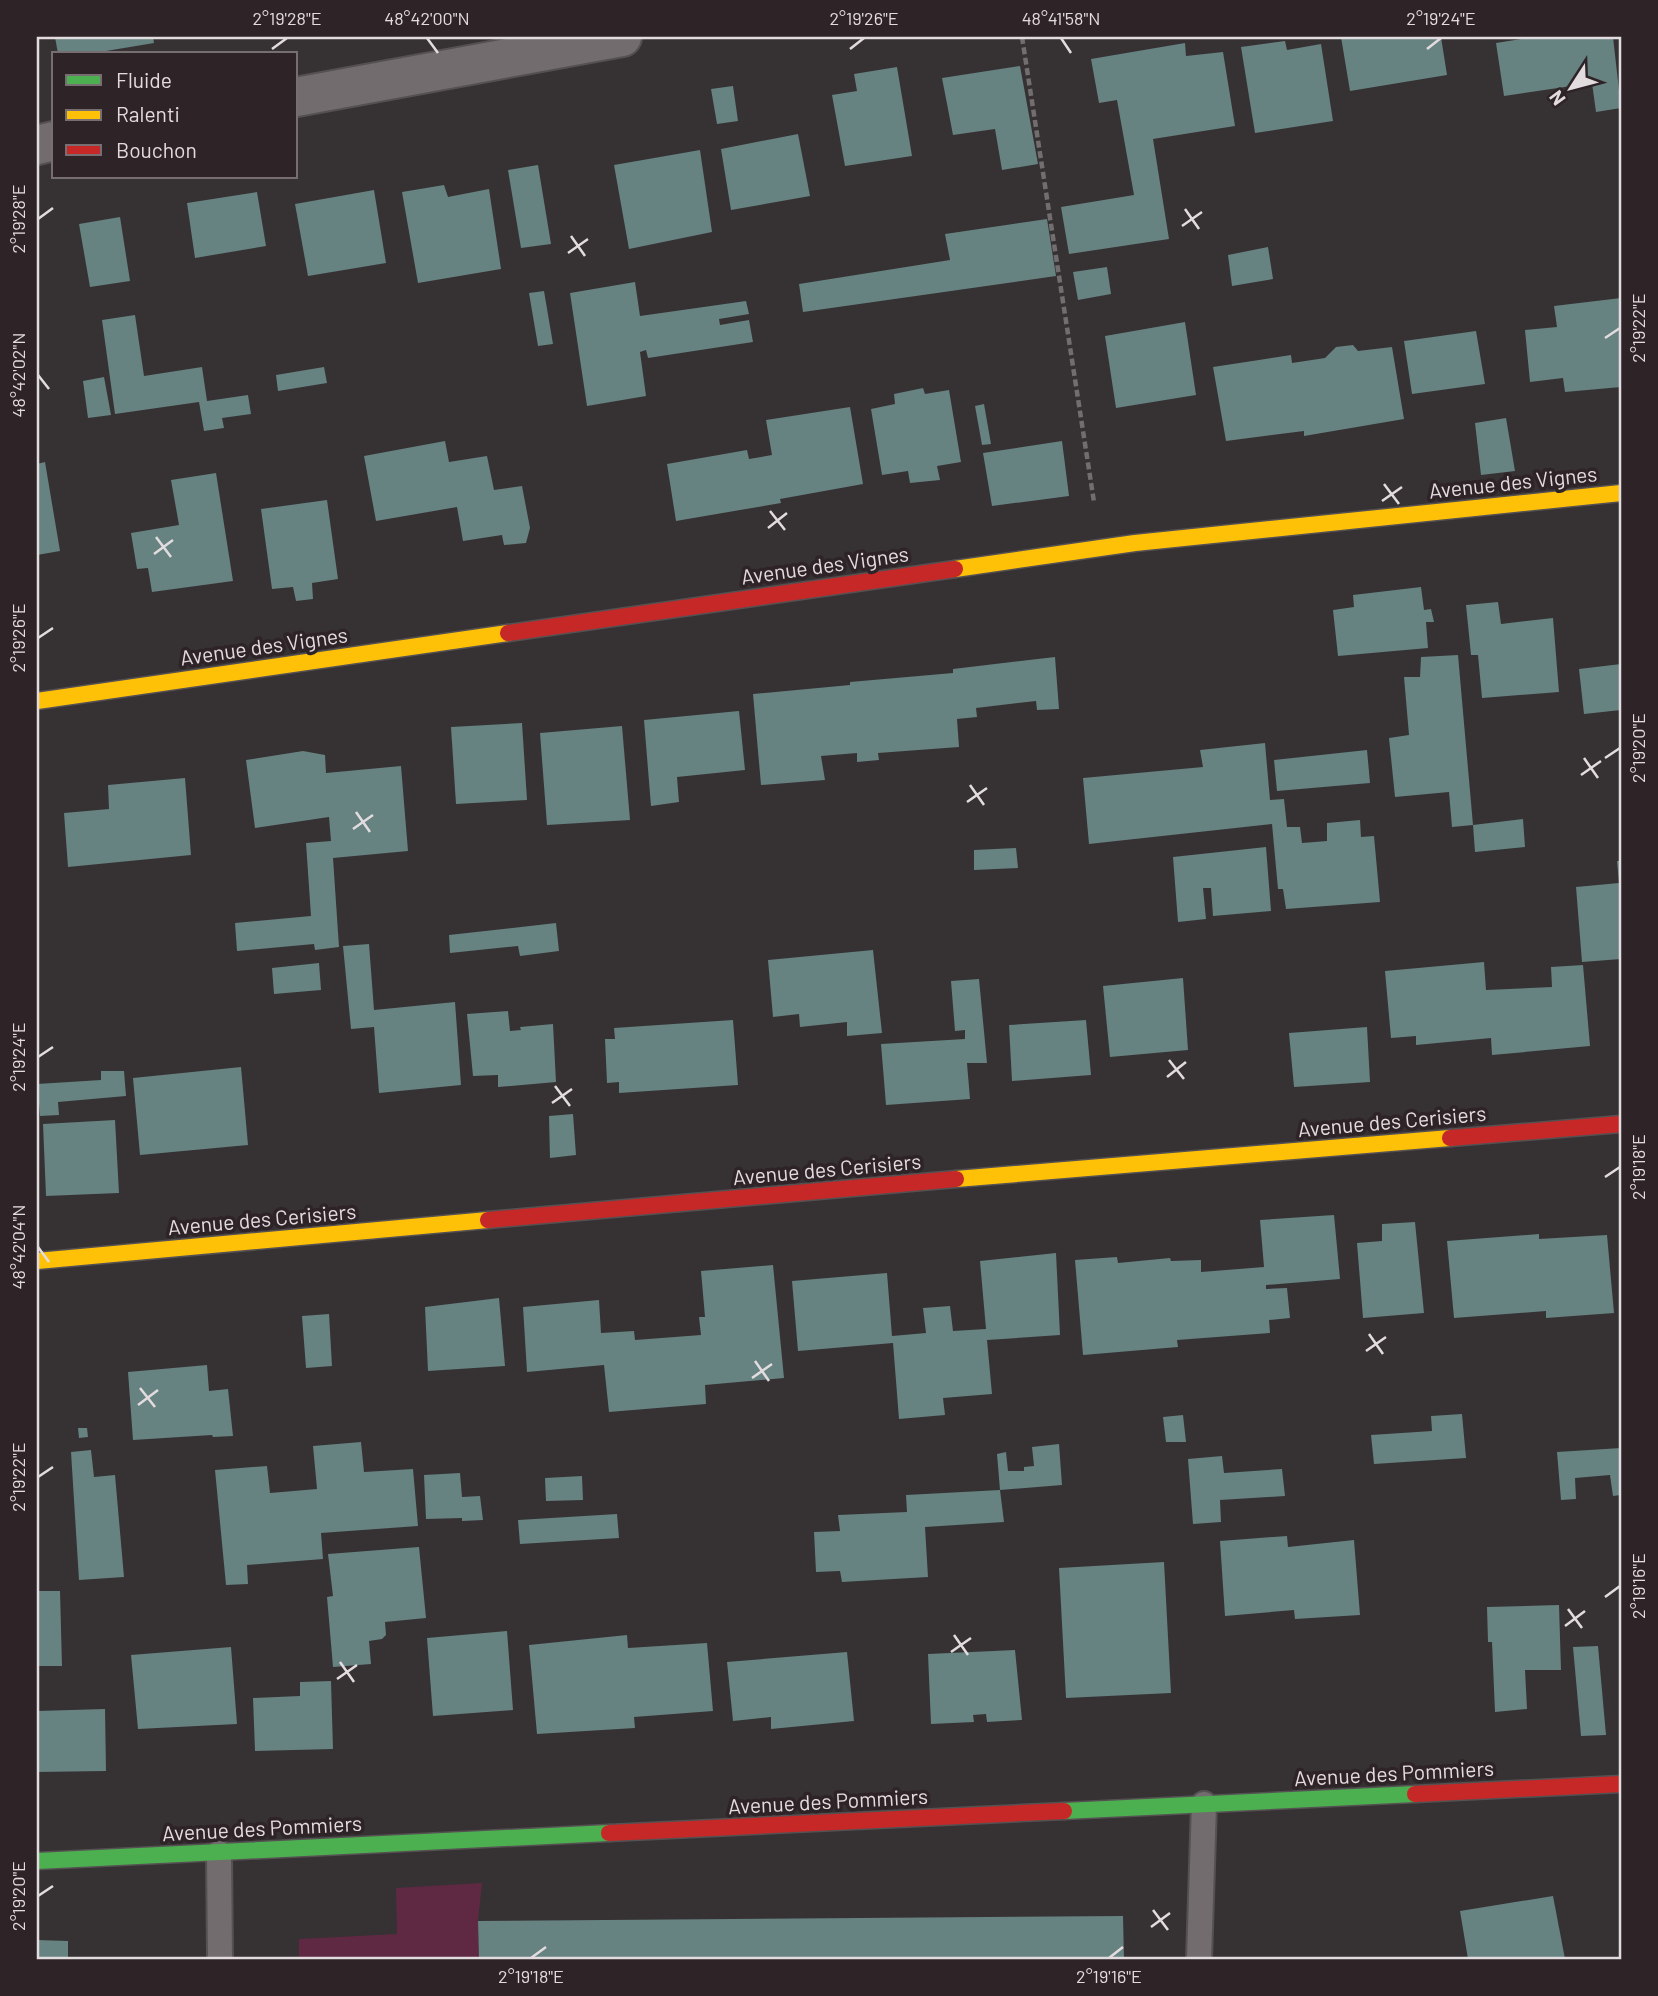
<svg xmlns="http://www.w3.org/2000/svg" width="1658" height="1996" font-family="Barlow,sans-serif">
<rect width="100%" height="100%" fill="#363133"/>
<polygon fill="#5f2943" points="482,1883 478,1921 479,1959 299,1959 299,1939 397,1934 396,1888"/>
<g fill="#668281">
<polygon points="55,37 153,37 154,43 88,54 58,54"/>
<polygon points="1341,37 1441,37 1447,75 1350,91"/>
<polygon points="1533,37 1613,37 1621,108 1596,112 1592,83 1504,96 1496,43"/>
<polygon points="1285,41 1287,50 1321,44 1333,121 1255,133 1241,47"/>
<polygon points="1185,43 1186,56 1223,52 1235,126 1153,139 1169,239 1069,254 1061,207 1134,195 1117,100 1099,103 1091,59"/>
<polygon points="1020,66 1038,164 1002,170 995,129 953,135 942,78"/>
<polygon points="897,67 912,156 845,166 832,95 857,91 854,74"/>
<polygon points="733,86 738,121 717,124 711,89"/>
<polygon points="798,134 810,196 731,210 721,149"/>
<polygon points="700,150 712,232 629,249 614,165"/>
<polygon points="538,165 551,244 521,248 508,170"/>
<polygon points="444,185 448,197 489,189 501,269 418,283 402,192"/>
<polygon points="374,190 386,263 308,276 295,204"/>
<polygon points="257,192 266,246 195,258 187,203"/>
<polygon points="120,217 130,281 90,287 79,224"/>
<polygon points="1047,219 1056,276 803,312 799,284 950,260 945,234"/>
<polygon points="1268,247 1273,279 1232,286 1228,255"/>
<polygon points="1107,267 1111,294 1078,300 1073,272"/>
<polygon points="635,282 640,316 746,301 749,314 719,319 720,325 749,320 753,342 648,358 646,350 640,352 646,396 587,406 570,293"/>
<polygon points="544,291 553,344 538,346 529,293"/>
<polygon points="1621,298 1621,387 1565,392 1563,378 1530,382 1525,330 1557,327 1554,306"/>
<polygon points="135,315 144,376 202,367 207,401 248,395 251,414 222,418 224,428 204,431 199,402 115,414 102,320"/>
<polygon points="1185,322 1196,395 1116,408 1105,336"/>
<polygon points="1476,331 1485,384 1412,394 1404,341"/>
<polygon points="1353,345 1358,351 1392,347 1404,419 1304,436 1304,431 1226,441 1213,367 1291,355 1292,363 1325,358 1336,347"/>
<polygon points="324,367 327,383 278,391 276,375"/>
<polygon points="104,377 111,415 88,418 83,381"/>
<polygon points="923,388 925,394 949,390 961,462 937,466 940,480 910,483 908,471 882,475 871,409 895,404 894,394"/>
<polygon points="984,404 991,444 982,445 975,406"/>
<polygon points="850,407 863,484 780,499 781,503 676,521 667,464 747,450 749,459 772,455 766,420"/>
<polygon points="1506,418 1515,471 1481,475 1475,423"/>
<polygon points="445,441 449,462 487,456 494,490 522,486 530,528 526,543 504,545 502,535 463,541 457,507 376,521 364,456"/>
<polygon points="1062,441 1069,496 992,506 983,453"/>
<polygon points="45,462 60,551 37,555 37,464"/>
<polygon points="216,473 233,581 152,592 148,568 137,569 131,533 179,525 171,480"/>
<polygon points="327,500 338,579 312,583 313,599 296,601 293,587 272,589 261,509"/>
<polygon points="1421,587 1424,610 1431,609 1434,622 1426,622 1428,648 1338,656 1333,610 1354,607 1353,595"/>
<polygon points="1498,602 1501,624 1553,618 1559,692 1482,698 1478,655 1471,655 1466,605"/>
<polygon points="1458,655 1473,825 1523,819 1525,847 1475,852 1473,825 1452,827 1449,792 1395,797 1389,738 1409,735 1404,677 1420,677 1421,657"/>
<polygon points="1055,657 1059,709 1037,710 1036,701 976,708 977,717 957,719 959,747 878,753 879,760 857,762 857,753 821,756 825,780 761,785 753,694 850,685 850,682 953,673 953,669"/>
<polygon points="1621,664 1621,710 1584,714 1579,669"/>
<polygon points="739,711 745,770 677,777 679,802 651,806 644,720"/>
<polygon points="522,723 527,800 456,804 451,727"/>
<polygon points="622,726 630,820 547,825 540,733"/>
<polygon points="1265,743 1270,800 1284,799 1287,827 1300,827 1302,843 1327,841 1327,823 1360,820 1361,837 1374,836 1380,902 1286,909 1283,889 1278,889 1272,824 1089,844 1083,778 1203,767 1200,750"/>
<polygon points="1367,750 1370,783 1277,791 1274,760"/>
<polygon points="303,751 325,755 326,773 401,766 408,851 333,858 339,947 315,950 314,944 237,951 235,923 311,916 306,843 331,841 329,817 255,828 246,760"/>
<polygon points="185,778 191,855 68,867 64,813 109,809 108,785"/>
<polygon points="1266,847 1271,911 1213,916 1211,888 1203,888 1206,919 1178,922 1173,857"/>
<polygon points="1016,848 1018,868 974,870 974,850"/>
<polygon points="1617,861 1621,861 1621,959 1582,962 1576,887 1619,883"/>
<polygon points="556,923 559,951 520,956 518,946 450,953 449,935"/>
<polygon points="369,944 374,1010 455,1002 461,1085 379,1093 374,1027 351,1029 343,946"/>
<polygon points="873,950 882,1033 847,1036 847,1022 800,1027 799,1014 773,1017 768,960"/>
<polygon points="1484,962 1486,990 1552,987 1551,967 1583,965 1590,1046 1492,1055 1491,1038 1416,1045 1416,1036 1391,1038 1385,971"/>
<polygon points="319,963 321,990 274,994 272,968"/>
<polygon points="1183,978 1188,1050 1110,1057 1103,986"/>
<polygon points="979,979 987,1063 967,1063 970,1099 886,1105 881,1044 965,1039 965,1030 955,1031 951,981"/>
<polygon points="508,1011 510,1031 521,1030 520,1027 553,1024 556,1082 498,1087 498,1075 473,1076 467,1014"/>
<polygon points="733,1020 738,1085 619,1093 619,1082 607,1083 605,1039 615,1039 614,1028"/>
<polygon points="1086,1020 1091,1075 1012,1081 1009,1025"/>
<polygon points="1367,1027 1370,1082 1294,1087 1289,1033"/>
<polygon points="241,1067 248,1145 140,1155 133,1078"/>
<polygon points="101,1071 124,1071 126,1096 58,1102 59,1115 40,1116 39,1103 37,1103 37,1084 101,1080"/>
<polygon points="573,1114 576,1155 550,1158 549,1116"/>
<polygon points="115,1120 119,1193 46,1196 43,1124"/>
<polygon points="1334,1215 1340,1279 1266,1285 1266,1289 1287,1288 1290,1318 1269,1320 1270,1333 1177,1340 1178,1347 1083,1355 1075,1260 1117,1257 1118,1263 1170,1258 1171,1261 1201,1260 1201,1272 1264,1267 1260,1220"/>
<polygon points="1415,1222 1424,1313 1363,1318 1357,1243 1382,1241 1382,1224"/>
<polygon points="1539,1234 1539,1239 1607,1235 1614,1313 1546,1318 1546,1311 1454,1318 1447,1241"/>
<polygon points="1056,1253 1060,1335 987,1340 992,1394 943,1398 945,1415 899,1419 893,1343 798,1351 792,1281 887,1273 892,1336 926,1333 923,1308 950,1306 953,1331 986,1329 980,1261"/>
<polygon points="773,1265 784,1378 705,1385 706,1404 609,1412 604,1365 527,1372 523,1307 599,1300 601,1333 634,1331 635,1340 701,1335 699,1317 705,1317 701,1271"/>
<polygon points="499,1298 505,1366 428,1371 425,1307"/>
<polygon points="329,1314 332,1366 306,1368 302,1316"/>
<polygon points="207,1365 209,1391 228,1389 233,1436 213,1437 212,1435 133,1440 128,1372"/>
<polygon points="1462,1414 1466,1458 1374,1464 1371,1435 1432,1431 1431,1416"/>
<polygon points="1183,1415 1186,1442 1166,1442 1163,1417"/>
<polygon points="78,1428 87,1428 88,1437 79,1438"/>
<polygon points="361,1442 364,1472 413,1469 418,1526 321,1533 323,1559 247,1565 248,1584 226,1585 215,1470 267,1466 270,1493 317,1489 313,1446"/>
<polygon points="1059,1444 1062,1485 1000,1490 997,1454 1006,1452 1008,1471 1024,1471 1024,1467 1034,1466 1032,1447"/>
<polygon points="1621,1448 1621,1495 1613,1496 1610,1475 1575,1478 1576,1499 1561,1500 1557,1452"/>
<polygon points="91,1450 94,1477 115,1475 124,1577 79,1580 71,1452"/>
<polygon points="1222,1456 1224,1473 1282,1469 1285,1496 1220,1500 1221,1522 1193,1524 1188,1459"/>
<polygon points="460,1473 462,1497 480,1496 483,1520 462,1521 462,1518 426,1519 424,1475"/>
<polygon points="582,1476 583,1500 546,1501 545,1478"/>
<polygon points="1000,1490 1004,1522 925,1527 928,1577 842,1582 840,1571 816,1572 814,1532 840,1531 838,1515 907,1512 906,1495"/>
<polygon points="617,1514 619,1538 520,1544 518,1520"/>
<polygon points="1287,1536 1288,1547 1354,1540 1360,1615 1295,1619 1294,1610 1225,1616 1220,1541"/>
<polygon points="419,1547 426,1618 385,1622 386,1635 382,1639 369,1641 371,1664 333,1667 327,1597 333,1596 328,1554"/>
<polygon points="1164,1562 1171,1693 1066,1698 1059,1568"/>
<polygon points="37,1591 60,1591 62,1666 37,1666"/>
<polygon points="1559,1605 1561,1670 1525,1670 1527,1709 1495,1712 1492,1642 1488,1642 1487,1607"/>
<polygon points="507,1631 513,1710 433,1716 427,1638"/>
<polygon points="627,1635 628,1648 707,1643 713,1711 634,1717 635,1728 537,1734 529,1645"/>
<polygon points="1598,1646 1606,1735 1581,1736 1573,1647"/>
<polygon points="231,1647 237,1724 138,1729 131,1655"/>
<polygon points="1015,1650 1022,1720 987,1722 986,1714 973,1715 974,1722 931,1724 928,1654"/>
<polygon points="847,1652 854,1721 771,1729 771,1717 733,1721 727,1662"/>
<polygon points="331,1681 333,1749 255,1751 253,1698 300,1696 300,1682"/>
<polygon points="105,1709 106,1771 37,1772 37,1711"/>
<polygon points="1553,1896 1565,1959 1468,1959 1460,1911"/>
<polygon points="1123,1916 1124,1959 479,1959 478,1921"/>
<polygon points="37,1940 68,1941 68,1959 37,1959"/>
</g>
<g fill="none" stroke-linecap="round" stroke-linejoin="round">
<g stroke="#555052" stroke-width="28">
<g id="lane">
<polyline points="219,1853 220,1959"/>
<polyline points="1199,1959 1204,1804"/>
</g>
</g>
<g stroke="#555052" stroke-width="42">
<g id="street">
<polyline points="296,97 622,37"/>
<polyline points="37,145 54,141"/>
</g>
</g>
<g stroke="#555052" stroke-width="19">
<g id="fast">
<polyline points="1064,1811 1415,1794"/>
<polyline points="37,1861 609,1833"/>
</g>
</g>
<g stroke="#555052" stroke-width="19">
<g id="slow">
<polyline points="955,569 1135,543 1621,493"/>
<polyline points="37,701 508,633"/>
<polyline points="956,1179 1450,1138"/>
<polyline points="37,1261 488,1220"/>
</g>
</g>
<g stroke="#555052" stroke-width="19">
<g id="jam">
<polyline points="508,633 955,569"/>
<polyline points="1450,1138 1621,1124"/>
<polyline points="488,1220 956,1179"/>
<polyline points="1415,1794 1621,1784"/>
<polyline points="609,1833 1064,1811"/>
</g>
</g>
<polyline stroke="#726e6f" stroke-width="4.5" stroke-dasharray="7 3.5" stroke-linecap="butt" points="1022,37 1094,502"/>
<use href="#lane" stroke="#726c6e" stroke-width="24"/>
<use href="#street" stroke="#726c6e" stroke-width="38"/>
<use href="#fast" stroke="#4caf50" stroke-width="16"/>
<use href="#slow" stroke="#ffc107" stroke-width="16"/>
<use href="#jam" stroke="#c62828" stroke-width="16"/>
</g>
<path fill="none" stroke="#e3dcdf" stroke-width="2.5" d="M427 38 438 53M1061 38 1071 53M272 49 287 38M850 49 864 38M1427 49 1441 38M1185 209 1199 229M38 219 53 208M1182 226 1202 212M571 236 585 256M568 253 588 239M1605 338 1620 328M38 375 49 389M1384 484 1399 504M1382 501 1402 487M770 511 785 530M768 528 787 513M156 537 171 557M154 554 173 540M38 638 53 628M1584 758 1598 778M1605 758 1620 748M1581 775 1601 761M970 785 984 805M967 802 987 788M356 812 370 832M353 829 373 815M38 1057 53 1047M1169 1060 1184 1079M1167 1077 1186 1062M555 1086 570 1106M552 1103 572 1089M1605 1177 1620 1167M38 1247 49 1262M1369 1334 1383 1354M1366 1351 1386 1337M755 1361 769 1381M752 1378 772 1364M140 1388 155 1407M138 1405 158 1390M38 1477 53 1467M1605 1597 1620 1586M1568 1609 1582 1628M1565 1626 1585 1611M954 1635 968 1655M951 1652 971 1638M340 1662 354 1682M337 1679 357 1665M38 1896 53 1886M1153 1910 1168 1930M1151 1927 1170 1913M531 1958 546 1947M1109 1958 1123 1947"/>
<g text-anchor="middle" stroke-width="7" stroke-linejoin="round" paint-order="stroke">
<g font-size="21" fill="#e3dcdf" stroke="#2e2428">
<text transform="translate(1513 483) rotate(-6)" y="7">Avenue des Vignes</text>
<text transform="translate(825 566) rotate(-8)" y="7">Avenue des Vignes</text>
<text transform="translate(264 647) rotate(-8)" y="7">Avenue des Vignes</text>
<text transform="translate(1392 1122) rotate(-5)" y="7">Avenue des Cerisiers</text>
<text transform="translate(827 1170) rotate(-5)" y="7">Avenue des Cerisiers</text>
<text transform="translate(262 1220) rotate(-5)" y="7">Avenue des Cerisiers</text>
<text transform="translate(1394 1774) rotate(-3)" y="7">Avenue des Pommiers</text>
<text transform="translate(828 1802) rotate(-3)" y="7">Avenue des Pommiers</text>
<text transform="translate(262 1829) rotate(-3)" y="7">Avenue des Pommiers</text>
</g>
</g>
<rect width="1658" height="1996" fill="none" stroke="#2e2428" stroke-width="77"/>
<rect x="52" y="52" width="245" height="126" fill="#2e2428" stroke="#766e71" stroke-width="2"/>
<rect x="66" y="75" width="35" height="10" fill="#4caf50" stroke="#766e71" stroke-width="2"/>
<text x="116" y="88" font-size="21" fill="#e3dcdf">Fluide</text>
<rect x="66" y="110" width="35" height="10" fill="#ffc107" stroke="#766e71" stroke-width="2"/>
<text x="116" y="122" font-size="21" fill="#e3dcdf">Ralenti</text>
<rect x="66" y="145" width="35" height="10" fill="#c62828" stroke="#766e71" stroke-width="2"/>
<text x="116" y="158" font-size="21" fill="#e3dcdf">Bouchon</text>
<g transform="translate(1571 88) rotate(234)" stroke="#2e2428" stroke-width="5" paint-order="stroke">
<path d="M0-5L12 26L0 18L-12 26Z" fill="#e3dcdf"/>
<text y="-10" font-size="19" font-weight="bold" text-anchor="middle" fill="#e3dcdf">N</text>
</g>
<rect x="38" y="38" width="1582" height="1920" fill="none" stroke="#e3dcdf" stroke-width="2.5"/>
<g font-size="18" text-anchor="middle" fill="#e3dcdf">
<text x="287" y="25">2°19'28"E</text>
<text x="427" y="25">48°42'00"N</text>
<text x="864" y="25">2°19'26"E</text>
<text x="1061" y="25">48°41'58"N</text>
<text x="1441" y="25">2°19'24"E</text>
<text transform="translate(19 219) rotate(-90)" y="6">2°19'28"E</text>
<text transform="translate(1639 328) rotate(-90)" y="6">2°19'22"E</text>
<text transform="translate(19 375) rotate(-90)" y="6">48°42'02"N</text>
<text transform="translate(19 638) rotate(-90)" y="6">2°19'26"E</text>
<text transform="translate(1639 748) rotate(-90)" y="6">2°19'20"E</text>
<text transform="translate(19 1057) rotate(-90)" y="6">2°19'24"E</text>
<text transform="translate(1639 1167) rotate(-90)" y="6">2°19'18"E</text>
<text transform="translate(19 1247) rotate(-90)" y="6">48°42'04"N</text>
<text transform="translate(19 1477) rotate(-90)" y="6">2°19'22"E</text>
<text transform="translate(1639 1586) rotate(-90)" y="6">2°19'16"E</text>
<text transform="translate(19 1896) rotate(-90)" y="6">2°19'20"E</text>
<text x="531" y="1983">2°19'18"E</text>
<text x="1109" y="1983">2°19'16"E</text>
</g>
</svg>
